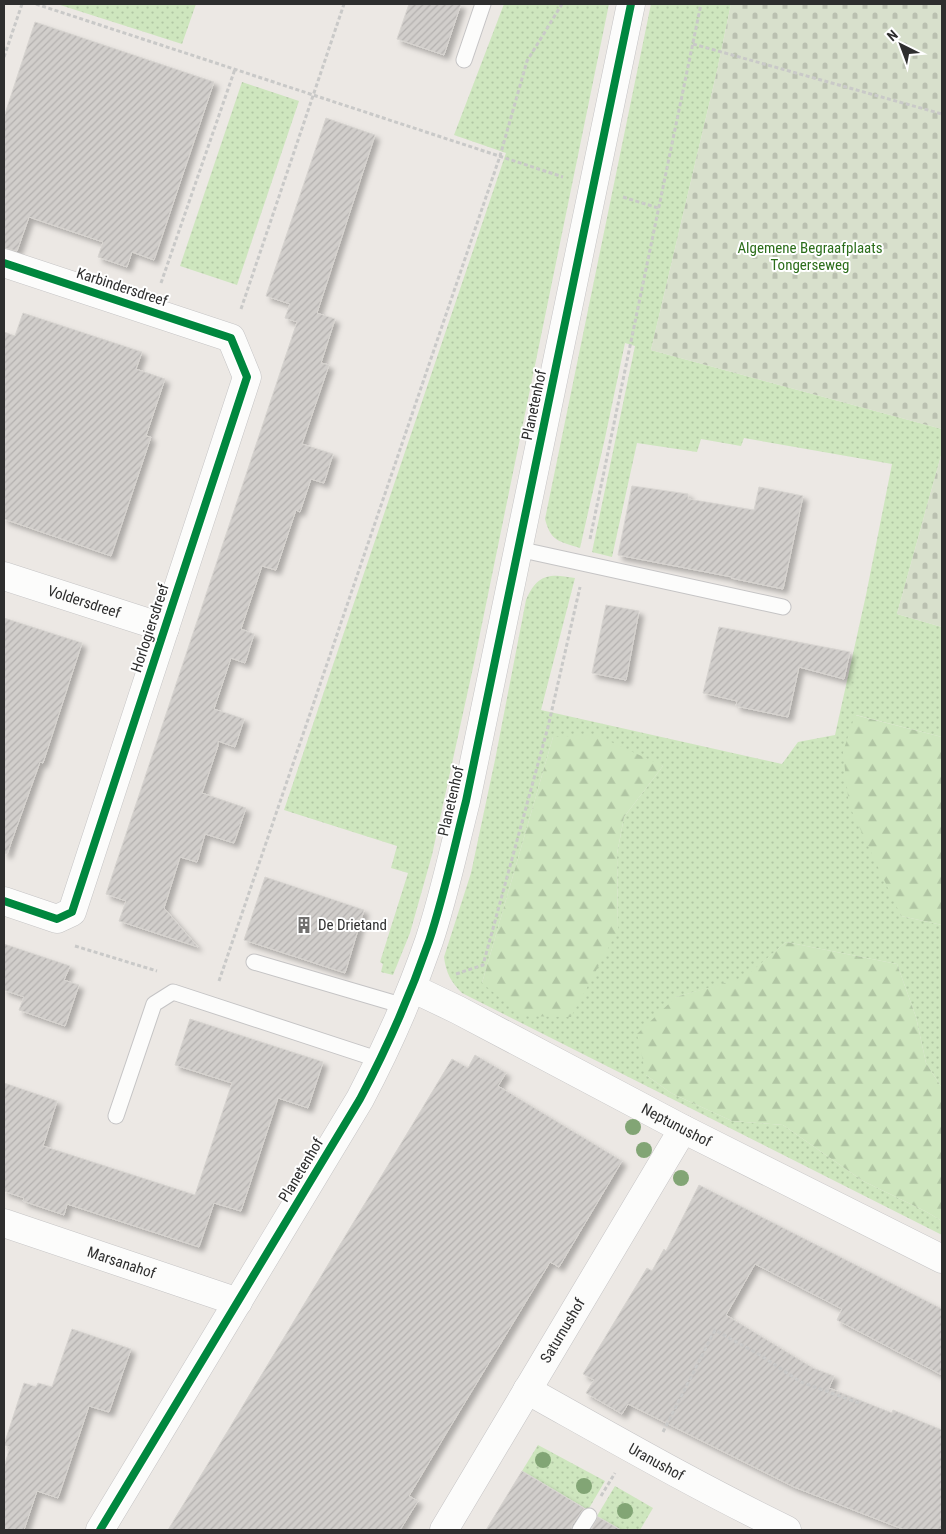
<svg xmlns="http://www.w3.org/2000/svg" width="946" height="1534" font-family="'Roboto Condensed',sans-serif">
<defs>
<pattern id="grass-dots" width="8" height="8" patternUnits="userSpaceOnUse" patternTransform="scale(1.25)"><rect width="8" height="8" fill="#cee6be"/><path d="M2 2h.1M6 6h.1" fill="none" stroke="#b1c6a4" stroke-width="1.8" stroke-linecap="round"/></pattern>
<pattern id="forest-firs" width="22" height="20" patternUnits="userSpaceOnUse" patternTransform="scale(1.25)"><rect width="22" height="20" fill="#cee6be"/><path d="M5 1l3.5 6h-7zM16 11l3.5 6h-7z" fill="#b1c6a4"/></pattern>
<pattern id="cemetery-stones" width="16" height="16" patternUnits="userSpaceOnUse" patternTransform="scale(1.25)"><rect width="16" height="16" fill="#d8e0cc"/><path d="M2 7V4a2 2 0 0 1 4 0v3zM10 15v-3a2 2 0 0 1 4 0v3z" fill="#bac0b0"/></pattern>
<pattern id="building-hatch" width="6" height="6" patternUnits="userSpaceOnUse" patternTransform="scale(1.25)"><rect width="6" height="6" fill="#d1cecb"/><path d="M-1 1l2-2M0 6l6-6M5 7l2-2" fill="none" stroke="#b4b1af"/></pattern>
<filter id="shadow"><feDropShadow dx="4.5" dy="4.5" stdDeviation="2.5" flood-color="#0004"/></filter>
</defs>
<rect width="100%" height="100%" fill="#ece8e4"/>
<g fill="url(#grass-dots)" fill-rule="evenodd">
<polygon points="57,4 196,4 182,44"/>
<polygon points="504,4 609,4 474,663 432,855 410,933 393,975 381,972 383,964 380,962 408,873 391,868 397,846 284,810 506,153 454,135"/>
<path d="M651 4H731L717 71 651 350 942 429V452L897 614 942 627V737L856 715 901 916 942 925V1088L926 1063 916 1017 897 964 786 942 745 978 676 997 646 1075 671 1093 732 1121 783 1125 863 1181 925 1211 942 1221V1235L462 993C451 982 446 973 444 957L471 873 495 760 526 600C537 574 549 573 575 578L541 710 782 764 798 742 835 735 866 595 892 464 744 438 741 446 701 439 697 452 637 443 612 557 592 552 635 346 625 343 605 438 580 548C559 541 551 542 545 519ZM553 737 663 766 624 817 617 854 618 930 482 983Z"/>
<polygon points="242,82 299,101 237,285 180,266"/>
<polygon points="538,1445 605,1481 588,1510 522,1471"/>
<polygon points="615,1486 653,1508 640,1530 621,1530 597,1516"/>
</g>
<g fill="url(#forest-firs)">
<polygon points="855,715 942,737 942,925 901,916 849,805 843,752"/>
<polygon points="596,735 663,766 624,817 617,854 618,930 571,1017 522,1016 482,983 553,737"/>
<polygon points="786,942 897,964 916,1017 926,1063 942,1088 942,1221 925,1211 863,1181 783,1125 732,1121 671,1093 646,1075 637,1034 676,997 745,977"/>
</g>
<g fill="url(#cemetery-stones)">
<polygon points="731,4 942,4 942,429 651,350 717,71"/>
<polygon points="942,452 942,627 897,614"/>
</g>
<g fill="url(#building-hatch)" stroke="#d7d4d0" filter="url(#shadow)">
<polygon points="409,4 461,4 444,55 397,39"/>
<polygon points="35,22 214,82 154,260 132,252 127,267 98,257 103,242 29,217 17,251 4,248 4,117"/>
<polygon points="326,118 375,135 317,313 335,319 321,363 329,365 302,444 333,454 324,483 311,479 300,512 296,510 276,570 262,566 241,629 254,634 245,663 231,658 214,709 244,719 235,747 218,741 218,746 202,793 246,808 234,843 205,834 197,862 180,857 164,908 198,947 119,921 126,901 106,894 297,322 285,318 290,304 266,296"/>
<polygon points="23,313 142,352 136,369 165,379 146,436 151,437 111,556 4,519 4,332 15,336"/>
<polygon points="632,486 688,494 688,499 754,510 759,487 803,496 783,589 731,578 732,577 618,555"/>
<polygon points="606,605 639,611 626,680 592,673"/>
<polygon points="4,618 82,643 43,763 40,762 7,854 4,853"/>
<polygon points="719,627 850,652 844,679 799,667 788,717 736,706 737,701 703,693"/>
<polygon points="265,877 364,910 345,973 244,940"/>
<polygon points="4,944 70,966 64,980 79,985 65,1026 19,1010 24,997 4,990"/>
<polygon points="190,1019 323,1062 308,1108 278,1098 241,1211 214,1203 199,1247 67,1204 64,1215 23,1201 24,1198 4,1191 4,1083 57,1101 43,1146 195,1195 232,1083 175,1065"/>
<polygon points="475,1055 506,1073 498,1086 622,1161 559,1267 550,1262 447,1432 409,1496 418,1501 400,1530 168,1530 452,1059 468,1068"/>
<polygon points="699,1185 942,1309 942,1375 837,1320 842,1309 755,1264 726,1315 813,1368 834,1376 829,1388 892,1413 893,1410 942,1430 942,1530 905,1530 794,1487 628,1404 622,1414 586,1393 594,1380 583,1374 647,1268 652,1271 664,1249 666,1251"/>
<polygon points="72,1329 131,1349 109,1412 89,1406 58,1498 37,1491 24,1530 4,1530 4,1467 10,1447 4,1445 24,1383 36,1387 38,1383 52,1387"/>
<polygon points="522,1471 584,1508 572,1525 571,1530 486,1530"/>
<polygon points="598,1517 621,1530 591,1530"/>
</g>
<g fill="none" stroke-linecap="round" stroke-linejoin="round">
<g stroke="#c5c4c5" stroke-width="17">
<g id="service">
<polyline points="464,60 483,4"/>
<polyline points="518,549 783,607"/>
<polyline points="254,962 404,1006"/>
<polyline points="116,1116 154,1004 173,992 380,1060"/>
<polyline points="580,1530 589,1516"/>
</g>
</g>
<g stroke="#c5c4c5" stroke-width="29">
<g id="minor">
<polyline points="4,263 231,338 247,377 72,912 57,919 4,901"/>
<path id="s1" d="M4 576 165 628"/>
<path id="s2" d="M412 988 458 1010 683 1129 942 1259"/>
<path id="s3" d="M4 1223 238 1302"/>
<path id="s4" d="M527 1390C613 1438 698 1487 787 1530"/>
<path id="s5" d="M444 1530 683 1129"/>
</g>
</g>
<g stroke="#c5c4c5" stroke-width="29">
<path id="tertiary" d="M100 1530 360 1099C387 1048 410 996 429 941 444 896 454 848 466 801L631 4"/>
</g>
<g stroke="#c9c9c8" stroke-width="3" stroke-dasharray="4 2.5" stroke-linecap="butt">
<polyline points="36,4 563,177"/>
<polyline points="693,44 942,114"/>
<polyline points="4,57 22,4"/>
<polyline points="623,197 658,208"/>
<polyline points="161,283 235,69"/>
<polyline points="241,309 344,4"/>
<polyline points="590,539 701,4"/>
<polyline points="75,946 157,971"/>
<polyline points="456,974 483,965 548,727 580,587"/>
<polyline points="219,981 500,156 527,61 562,4"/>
<polyline points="663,1432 715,1330 760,1355 801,1382 859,1403"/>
<polyline points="601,1496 615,1473"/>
</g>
<use href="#service" stroke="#fcfcfb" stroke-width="15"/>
<use href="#minor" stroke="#fcfcfb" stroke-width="28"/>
<use href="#tertiary" stroke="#fcfcfb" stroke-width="28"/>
<g stroke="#fff" stroke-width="11">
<g id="cycleway">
<polyline points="4,263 231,338 247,377 72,912 57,919 4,901"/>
<path d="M100 1530 360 1099C387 1048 410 996 429 941 444 896 454 848 466 801L631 4"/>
</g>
</g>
<use href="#cycleway" stroke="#00873e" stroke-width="8"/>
</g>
<g fill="#82a575">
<circle cx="633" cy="1127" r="8"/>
<circle cx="644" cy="1150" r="8"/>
<circle cx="681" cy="1178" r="8"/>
<circle cx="543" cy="1460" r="8"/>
<circle cx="584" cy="1486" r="8"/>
<circle cx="625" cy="1511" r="8"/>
</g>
<defs>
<g id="building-bare" transform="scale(1.35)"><path d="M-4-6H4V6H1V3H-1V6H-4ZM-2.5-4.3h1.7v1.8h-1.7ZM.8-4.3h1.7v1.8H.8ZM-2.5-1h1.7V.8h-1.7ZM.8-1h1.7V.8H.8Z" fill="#706f6e" stroke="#fff" stroke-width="2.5" paint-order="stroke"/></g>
</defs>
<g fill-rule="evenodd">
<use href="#building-bare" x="304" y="925"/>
</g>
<g text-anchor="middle" stroke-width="4" stroke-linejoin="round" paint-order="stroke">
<g font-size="15" fill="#2c6e1b" stroke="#fff">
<text x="810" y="253">Algemene Begraafplaats<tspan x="810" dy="17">Tongerseweg</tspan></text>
</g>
<g font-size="15" fill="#2e2e2e" stroke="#fff">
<text transform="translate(122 287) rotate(18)" y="5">Karbindersdreef</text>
<text transform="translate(534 405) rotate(-78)" y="5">Planetenhof</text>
<text dy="5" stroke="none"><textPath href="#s1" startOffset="84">Voldersdreef</textPath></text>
<text transform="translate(150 628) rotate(-72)" y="5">Horlogiersdreef</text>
<text transform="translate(451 801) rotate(-77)" y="5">Planetenhof</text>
<text dy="5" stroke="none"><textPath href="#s2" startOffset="298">Neptunushof</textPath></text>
<text transform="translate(301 1170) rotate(-59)" y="5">Planetenhof</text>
<text dy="5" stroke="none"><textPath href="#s3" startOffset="124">Marsanahof</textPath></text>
<text dy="5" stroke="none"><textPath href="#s5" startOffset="232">Saturnushof</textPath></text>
<text dy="5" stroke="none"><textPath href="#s4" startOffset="148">Uranushof</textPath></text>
</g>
<g font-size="15" fill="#2e2e2e" stroke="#fff" text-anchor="start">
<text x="318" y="930">De Drietand</text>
</g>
</g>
<rect width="946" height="1534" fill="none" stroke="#2e2e2e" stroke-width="10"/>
<g transform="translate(901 45) rotate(318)" stroke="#ffffff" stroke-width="4" paint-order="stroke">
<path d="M0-4L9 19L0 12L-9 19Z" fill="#2e2e2e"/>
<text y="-8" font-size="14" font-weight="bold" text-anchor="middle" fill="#2e2e2e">N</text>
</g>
</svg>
